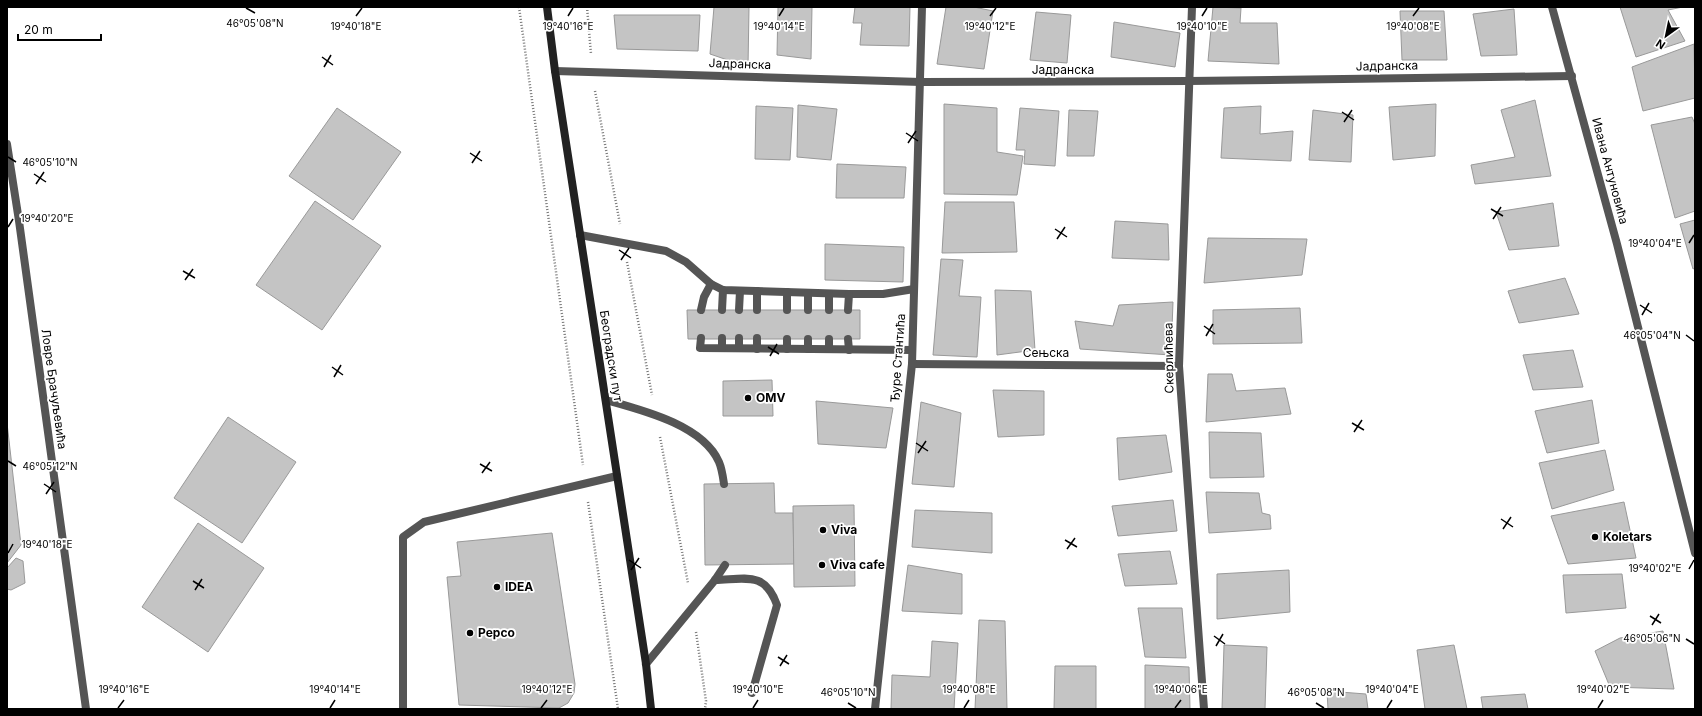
<svg xmlns="http://www.w3.org/2000/svg" width="1702" height="716" font-family="Inter,sans-serif">
<rect width="100%" height="100%" fill="#fff"/>
<g fill="#c4c4c4" stroke="#999">
<polygon points="714,7 749,7 748,67 710,54"/>
<polygon points="778,7 812,7 811,59 777,55"/>
<polygon points="855,7 910,7 909,46 860,45 862,23 853,23"/>
<polygon points="946,7 974,7 993,11 984,69 937,64"/>
<polygon points="1213,7 1241,8 1240,23 1277,23 1279,64 1208,61"/>
<polygon points="1620,7 1683,7 1668,10 1685,41 1636,57"/>
<polygon points="1514,9 1517,55 1481,56 1473,14"/>
<polygon points="1400,11 1444,11 1447,60 1402,60"/>
<polygon points="1036,12 1071,15 1067,63 1030,60"/>
<polygon points="614,15 700,15 698,51 617,49"/>
<polygon points="1114,22 1180,33 1175,67 1111,57"/>
<polygon points="1694,44 1695,98 1643,111 1632,67"/>
<polygon points="1535,100 1551,176 1475,184 1471,165 1515,157 1501,110"/>
<polygon points="944,104 997,108 997,152 1023,156 1017,195 944,194"/>
<polygon points="1436,104 1435,156 1393,160 1389,107"/>
<polygon points="798,105 837,109 831,160 797,157"/>
<polygon points="756,106 793,108 790,160 755,159"/>
<polygon points="1261,106 1260,134 1293,131 1291,161 1221,158 1224,108"/>
<polygon points="337,108 401,152 353,220 289,176"/>
<polygon points="1020,108 1059,111 1055,166 1024,164 1025,150 1016,150"/>
<polygon points="1069,110 1098,111 1094,156 1067,156"/>
<polygon points="1313,110 1353,115 1351,162 1309,160"/>
<polygon points="1692,117 1695,124 1695,211 1675,218 1651,125"/>
<polygon points="837,164 906,167 904,198 836,198"/>
<polygon points="315,201 381,246 322,330 256,285"/>
<polygon points="945,202 1014,202 1017,252 942,253"/>
<polygon points="1553,203 1559,246 1509,250 1496,212"/>
<polygon points="1695,220 1695,268 1693,269 1680,224"/>
<polygon points="1115,221 1168,224 1169,260 1112,258"/>
<polygon points="1208,238 1307,239 1302,275 1204,283"/>
<polygon points="825,244 904,247 903,282 825,280"/>
<polygon points="941,259 963,260 959,296 981,297 977,357 933,355"/>
<polygon points="1565,278 1579,314 1519,323 1508,291"/>
<polygon points="995,290 1031,291 1035,350 997,355"/>
<polygon points="1173,302 1171,355 1080,349 1075,321 1113,326 1119,305"/>
<polygon points="1300,308 1302,343 1213,344 1213,310"/>
<polygon points="687,310 860,310 860,339 688,339"/>
<polygon points="1573,350 1583,387 1533,390 1523,355"/>
<polygon points="1208,374 1232,374 1236,391 1285,388 1291,414 1206,422"/>
<polygon points="772,380 773,416 723,416 723,381"/>
<polygon points="993,390 1044,391 1044,435 998,437"/>
<polygon points="1592,400 1599,443 1547,453 1535,411"/>
<polygon points="816,401 893,408 886,448 818,444"/>
<polygon points="921,402 961,413 954,487 912,484"/>
<polygon points="228,417 296,462 242,543 174,498"/>
<polygon points="7,423 21,545 7,563"/>
<polygon points="1209,432 1261,433 1264,477 1210,478"/>
<polygon points="1166,435 1172,472 1119,480 1117,438"/>
<polygon points="1605,450 1614,490 1552,509 1539,463"/>
<polygon points="774,483 775,513 793,513 794,564 705,565 704,484"/>
<polygon points="1206,492 1259,493 1262,513 1270,515 1271,529 1209,533"/>
<polygon points="1173,500 1177,531 1118,536 1112,506"/>
<polygon points="1624,502 1636,558 1568,564 1551,516"/>
<polygon points="854,505 855,586 794,587 793,506"/>
<polygon points="915,510 992,513 992,553 912,547"/>
<polygon points="198,523 264,568 208,652 142,607"/>
<polygon points="552,533 575,684 574,693 568,703 559,708 459,705 447,577 461,576 457,542"/>
<polygon points="1170,551 1177,584 1125,586 1118,554"/>
<polygon points="16,558 23,561 25,583 11,590 7,589 7,568"/>
<polygon points="908,565 962,574 962,614 902,611"/>
<polygon points="1289,570 1290,612 1217,619 1217,574"/>
<polygon points="1622,574 1626,608 1566,613 1563,575"/>
<polygon points="1138,608 1182,608 1186,658 1145,657"/>
<polygon points="979,620 1005,621 1007,709 975,709"/>
<polygon points="1663,631 1674,689 1610,687 1595,651 1620,638"/>
<polygon points="932,641 958,643 954,709 891,709 892,675 930,677"/>
<polygon points="1224,645 1267,647 1265,709 1222,709"/>
<polygon points="1454,645 1467,709 1425,709 1417,650"/>
<polygon points="1145,665 1189,667 1190,709 1145,709"/>
<polygon points="1055,666 1096,666 1096,709 1054,709"/>
<polygon points="1327,691 1366,694 1368,709 1328,709"/>
<polygon points="1525,694 1528,709 1483,709 1481,697"/>
</g>
<g fill="none" stroke-linecap="round" stroke-linejoin="round">
<g stroke="#777" stroke-width="2.5" stroke-dasharray="1 2" stroke-linecap="butt">
<polyline points="519,7 583,465"/>
<polyline points="587,7 591,54"/>
<polyline points="595,91 620,224"/>
<polyline points="627,262 652,395"/>
<polyline points="660,437 688,583"/>
<polyline points="588,502 618,709"/>
<polyline points="696,632 706,701 705,709"/>
</g>
<g stroke="#555" stroke-width="8">
<polyline points="580,235 666,251 686,262 711,284 723,290 849,294 883,294 914,289"/>
<polyline points="787,292 787,310"/>
<polyline points="808,293 808,310"/>
<polyline points="829,294 829,310"/>
<polyline points="701,310 704,297 711,284"/>
<polyline points="722,310 723,290"/>
<polyline points="739,310 740,291"/>
<polyline points="757,310 757,291"/>
<polyline points="848,310 849,294"/>
<polyline points="701,338 700,348 912,350"/>
<polyline points="722,338 722,348"/>
<polyline points="739,338 739,348"/>
<polyline points="757,338 757,349"/>
<polyline points="808,339 808,349"/>
<polyline points="848,339 849,350"/>
<polyline points="787,349 787,339"/>
<polyline points="829,349 829,339"/>
<path d="M606 400C642 410 703 425 719 462 722 469 723 477 724 484"/>
<path d="M715 580C746 579 765 571 777 605L752 693"/>
<polyline points="646,664 715,580 725,565"/>
<polyline points="403,709 403,537 424,522 617,476"/>
</g>
<g stroke="#555" stroke-width="8">
<polyline points="1192,7 1179,366 1204,709"/>
<polyline points="555,71 921,82 1189,81 1572,76"/>
<polyline points="7,144 19,221 86,709"/>
<polyline points="912,364 1179,366"/>
<polyline points="875,709 912,364 922,7"/>
</g>
<polyline stroke="#555" stroke-width="8" points="1552,7 1617,244 1695,553"/>
<polyline stroke="#222" stroke-width="8" points="547,7 555,71 646,664 651,709"/>
</g>
<path fill="none" stroke="#000" stroke-width="1.5" d="M246 8 255 13M356 16 362 8M568 16 573 8M779 16 784 8M990 16 996 8M1202 16 1207 8M1413 16 1419 8M322 57 333 65M324 67 331 55M1342 112 1354 120M1344 122 1352 110M906 133 918 141M908 143 916 131M470 153 482 161M8 157 16 162M472 163 480 151M34 174 46 182M36 184 44 172M1491 209 1503 216M1493 219 1501 207M8 227 13 219M1055 229 1067 237M1057 239 1065 227M1689 243 1694 235M619 250 631 258M621 260 629 248M183 271 195 278M185 280 193 269M1640 305 1652 313M1642 315 1649 303M1204 326 1215 334M1686 335 1694 341M1206 336 1213 324M768 347 779 354M770 356 777 344M332 367 343 375M334 377 341 365M1352 423 1364 430M1354 432 1362 420M916 443 928 451M918 453 926 441M8 461 16 466M480 464 492 471M482 473 490 462M44 484 56 492M46 494 54 482M1501 519 1513 527M1503 529 1511 517M1065 540 1077 547M1067 549 1075 538M8 553 13 544M629 560 641 568M1689 569 1694 560M631 570 639 558M193 581 204 588M195 590 202 579M1650 616 1661 623M1652 625 1659 614M1214 636 1225 644M1686 639 1694 644M1216 646 1223 634M778 657 789 664M780 666 787 655M848 703 856 708M1316 703 1324 708M118 708 124 700M330 708 335 700M541 708 547 700M753 708 758 700M964 708 969 700M1175 708 1181 700M1387 708 1392 700M1598 708 1603 700"/>
<g fill="#000" stroke="#fff" stroke-width="1.5">
<circle cx="748" cy="398" r="4"/>
<circle cx="823" cy="530" r="4"/>
<circle cx="1595" cy="537" r="4"/>
<circle cx="822" cy="565" r="4"/>
<circle cx="497" cy="587" r="4"/>
<circle cx="470" cy="633" r="4"/>
</g>
<g text-anchor="middle" stroke-width="3.5" stroke-linejoin="round" paint-order="stroke">
<g font-size="12" fill="#000" stroke="#fff">
<text transform="translate(740 64) rotate(2)" y="4">Јадранска</text>
<text transform="translate(1387 66) rotate(-1)" y="4">Јадранска</text>
<text x="1063" y="74">Јадранска</text>
<text transform="translate(1610 171) rotate(75)" y="4">Ивана Антуновића</text>
<text x="1046" y="357">Сењска</text>
<text transform="translate(611 356) rotate(81)" y="4">Београдски пут</text>
<text transform="translate(898 358) rotate(-86)" y="4">Ђуре Стантића</text>
<text transform="translate(1169 358) rotate(-91)" y="4">Скерлићева</text>
<text transform="translate(54 389) rotate(82)" y="4">Ловре Брачуљевића</text>
</g>
<g font-size="12" font-weight="bold" fill="#000" stroke="#fff" text-anchor="start">
<text x="756" y="402">OMV</text>
<text x="831" y="534">Viva</text>
<text x="1603" y="541">Koletars</text>
<text x="830" y="569">Viva cafe</text>
<text x="505" y="591">IDEA</text>
<text x="478" y="637">Pepco</text>
</g>
</g>
<g font-size="10" text-anchor="middle" fill="#000" stroke="#fff" stroke-width="3.5" stroke-linejoin="round" paint-order="stroke">
<text x="255" y="27">46°05'08"N</text>
<text x="1202" y="30">19°40'10"E</text>
<text x="356" y="30">19°40'18"E</text>
<text x="568" y="30">19°40'16"E</text>
<text x="779" y="30">19°40'14"E</text>
<text x="990" y="30">19°40'12"E</text>
<text x="1413" y="30">19°40'08"E</text>
<text x="50" y="166">46°05'10"N</text>
<text x="47" y="222">19°40'20"E</text>
<text x="1655" y="247">19°40'04"E</text>
<text x="1652" y="339">46°05'04"N</text>
<text x="50" y="470">46°05'12"N</text>
<text x="47" y="548">19°40'18"E</text>
<text x="1655" y="572">19°40'02"E</text>
<text x="1652" y="642">46°05'06"N</text>
<text x="124" y="693">19°40'16"E</text>
<text x="335" y="693">19°40'14"E</text>
<text x="547" y="693">19°40'12"E</text>
<text x="758" y="693">19°40'10"E</text>
<text x="969" y="693">19°40'08"E</text>
<text x="1181" y="693">19°40'06"E</text>
<text x="1392" y="693">19°40'04"E</text>
<text x="1603" y="693">19°40'02"E</text>
<text x="848" y="696">46°05'10"N</text>
<text x="1316" y="696">46°05'08"N</text>
</g>
<rect width="1702" height="716" fill="none" stroke="#000000" stroke-width="16"/>
<g transform="translate(1666 36) rotate(213)" stroke="#ffffff" stroke-width="3" paint-order="stroke">
<path d="M0-3L7 15L0 10L-7 15Z" fill="#000000"/>
<text y="-6" font-size="11" font-weight="bold" text-anchor="middle" fill="#000000">N</text>
</g>
<path d="M18 34v6h83v-6" fill="none" stroke="#000000" stroke-width="2"/>
<text x="24" y="34" font-size="12" fill="#000000" stroke="#ffffff" stroke-width="3" paint-order="stroke">20 m</text>
</svg>
